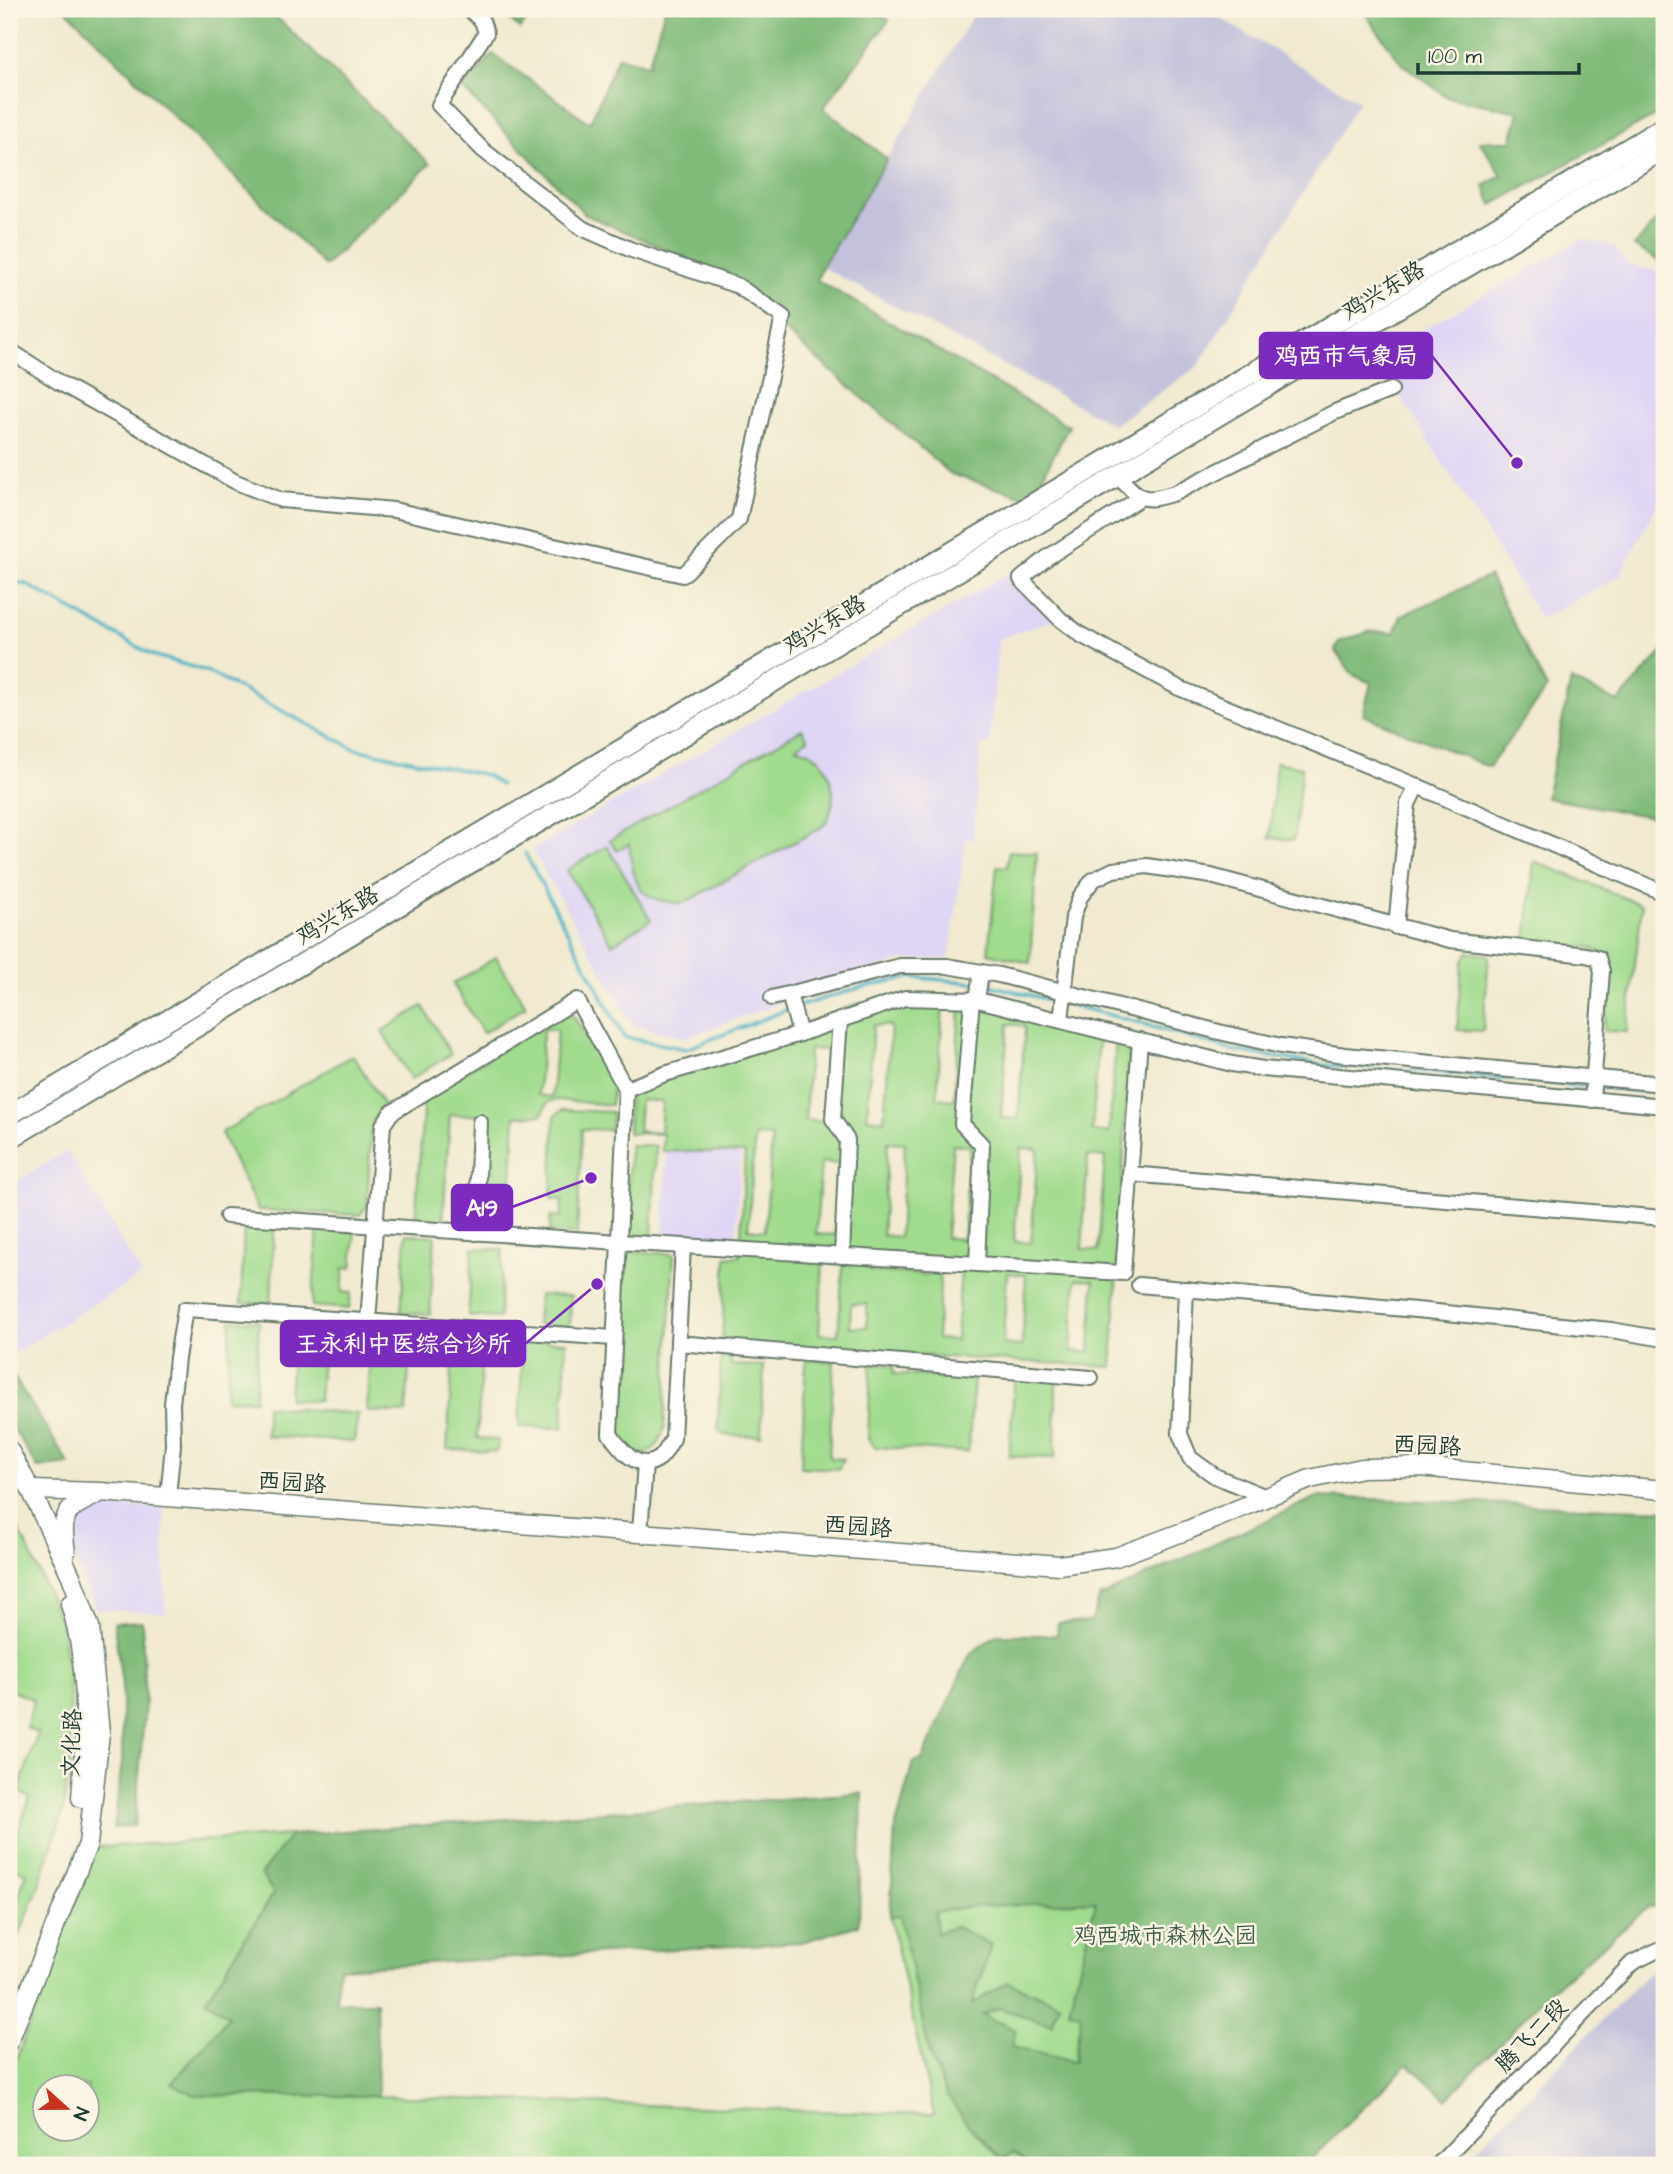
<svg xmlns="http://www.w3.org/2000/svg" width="1673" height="2174" font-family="'Architects Daughter','LXGW WenKai TC',sans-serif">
<rect width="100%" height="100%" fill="#fcf5e5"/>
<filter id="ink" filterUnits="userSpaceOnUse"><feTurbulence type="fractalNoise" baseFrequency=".0143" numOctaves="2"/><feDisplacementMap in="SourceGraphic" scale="14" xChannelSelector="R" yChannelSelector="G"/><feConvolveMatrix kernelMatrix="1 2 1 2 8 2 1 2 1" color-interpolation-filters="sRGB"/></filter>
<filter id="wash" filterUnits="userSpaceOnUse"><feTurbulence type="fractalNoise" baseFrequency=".00686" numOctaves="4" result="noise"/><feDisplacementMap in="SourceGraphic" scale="28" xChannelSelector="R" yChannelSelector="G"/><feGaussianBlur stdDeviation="1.57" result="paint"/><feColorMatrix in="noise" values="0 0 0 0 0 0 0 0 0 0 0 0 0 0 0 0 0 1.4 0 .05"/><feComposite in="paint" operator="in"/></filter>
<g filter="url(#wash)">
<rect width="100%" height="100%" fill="#f1ead0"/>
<g fill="#dfd5f5">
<polygon points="1583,239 1615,247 1627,265 1664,272 1664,492 1619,576 1541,619 1375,356"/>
<polygon points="1018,568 1055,619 998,639 990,744 981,744 973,840 966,839 949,959 901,960 684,1038 633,1024 532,850"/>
<polygon points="667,1150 740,1154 736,1241 663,1237"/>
<polygon points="67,1151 142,1275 9,1356 9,1186"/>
<polygon points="81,1505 164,1508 165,1613 96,1609 70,1548 66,1529"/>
</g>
<g fill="#c3c1db">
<polygon points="977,9 1205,9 1359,101 1198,366 1114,425 822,267"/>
<polygon points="1664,1965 1664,2165 1462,2165 1645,1976"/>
</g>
<g fill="#a0db8e" stroke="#608c61" stroke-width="2" fill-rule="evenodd">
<path d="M802 729 808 739 796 747C801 749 807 750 811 753 831 764 837 793 830 813 829 818 825 823 822 827L684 903C637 902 634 885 629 844L617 851 610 840Z"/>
<polygon points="1276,762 1302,767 1294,840 1270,838"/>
<polygon points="607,846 651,920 612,944 567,870"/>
<polygon points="1009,851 1037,853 1030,963 988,953 997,866 1007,867"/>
<polygon points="1534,861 1642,905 1627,1032 1604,1031 1609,967 1603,954 1591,948 1526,943"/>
<polygon points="1468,952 1489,955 1483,1031 1457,1030 1462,963"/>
<polygon points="496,957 526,1006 483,1033 453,984"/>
<path d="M883 999 978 1004 1049 1021 1048 1029 1089 1038 1091 1030 1130 1041 1112 1367 722 1343 726 1257 740 1256 745 1153 662 1151 663 1134 628 1133 629 1091 856 1004ZM943 1005 960 1007 954 1100 937 1098ZM1008 1024 1025 1026 1018 1119 1001 1118ZM873 1025 891 1026 884 1120 867 1118ZM1099 1038 1116 1039 1109 1133 1092 1131ZM809 1049 828 1050 823 1122 805 1120ZM640 1100 662 1102 660 1133 638 1131ZM755 1136 772 1137 765 1231 748 1229ZM888 1142 905 1143 899 1237 882 1235ZM953 1144 970 1146 963 1239 946 1238ZM1021 1148 1038 1149 1031 1243 1014 1241ZM1088 1156 1105 1157 1098 1251 1082 1249ZM821 1162 839 1164 835 1235 816 1234ZM869 1258 930 1261V1275L870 1271ZM823 1263 843 1264 838 1335 819 1334ZM941 1268 961 1269 956 1340 937 1339ZM1007 1273 1026 1275 1022 1346 1003 1344ZM1076 1279 1094 1281 1090 1352 1071 1351ZM851 1304H867V1327H850Z"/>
<polygon points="423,1006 451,1054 411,1079 382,1031"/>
<path d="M558 1015H573L613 1083 611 1105 557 1100 548 1102 542 1115 515 1116 510 1224 482 1223 486 1115H450L443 1223 415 1222 424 1097ZM543 1029 557 1030 552 1097 538 1095Z"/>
<polygon points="353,1055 385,1107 374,1120 371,1131 367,1206 360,1215 258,1210 221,1133"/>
<polygon points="562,1110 612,1112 611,1130 582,1129 577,1234 550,1232 550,1217 561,1217 562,1200 551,1199 555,1116"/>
<polygon points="630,1145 656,1146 652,1238 626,1237"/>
<polygon points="244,1227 274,1228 271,1304 241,1303"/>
<polygon points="318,1229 355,1232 352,1268 344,1268 342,1292 351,1293 349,1309 312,1306"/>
<polygon points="406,1234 435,1236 430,1314 401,1313"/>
<polygon points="473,1248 503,1250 499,1318 468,1316"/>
<path d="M626 1252 674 1254 664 1429C659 1444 656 1450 641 1455 628 1449 617 1440 615 1425Z"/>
<polygon points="539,1295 571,1296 570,1326 537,1325"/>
<polygon points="231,1320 259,1321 255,1400 226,1399"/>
<polygon points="294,1323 324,1325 319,1401 289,1399"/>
<polygon points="372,1338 411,1340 406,1413 367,1411"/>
<polygon points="454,1338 483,1340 477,1438 498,1440 497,1452 447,1449"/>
<polygon points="523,1340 566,1342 563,1428 519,1427"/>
<polygon points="721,1357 731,1357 731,1365 764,1366 761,1436 725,1435 718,1430"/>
<polygon points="806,1360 834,1361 829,1458 843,1459 839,1469 801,1467"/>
<polygon points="871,1365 893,1365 894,1374 974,1379 968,1452 875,1447 868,1439"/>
<polygon points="1015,1372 1056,1375 1055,1458 1009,1456"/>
<polygon points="266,1406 358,1414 354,1442 266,1436"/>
<polygon points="9,1512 28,1548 62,1625 70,1688 71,1759 62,1815 37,1891 9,1961 9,1896 17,1899 27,1873 12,1867 9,1859 30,1797 18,1792 38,1733 26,1728 34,1700 9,1689"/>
<path d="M1100 1597 1305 2165H9V2078L96 1847 291 1835 261 1874 274 1893 206 2000 229 2017 172 2083 194 2095 378 2096 934 2115 890 1917 895 1830 913 1762 1047 1737ZM46 2086H88V2128H46Z"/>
</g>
<g fill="#80bb79" stroke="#507c56" stroke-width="2" fill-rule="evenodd">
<polygon points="65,9 268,9 430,164 325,266"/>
<polygon points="497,9 534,9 520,29"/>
<polygon points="665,9 870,9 889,20 823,108 887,159 822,267 817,280 1069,426 1031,499 951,474 792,337 707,267 586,215 462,88 493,54 590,123 618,56 648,65"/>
<polygon points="1365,9 1664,9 1664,111 1492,205 1484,186 1502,175 1479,141 1511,141 1519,112 1447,97 1401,63 1364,12"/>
<polygon points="1664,213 1664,264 1634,246"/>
<polygon points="1489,576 1547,688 1489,767 1363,715 1371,683 1353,675 1335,650 1339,642 1371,631 1394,633 1401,616"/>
<polygon points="1664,650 1664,819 1546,798 1571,680 1618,702"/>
<polygon points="9,1369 69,1464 38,1468 9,1422"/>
<path d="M1317 1497 1664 1510V1905L1648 1907 1549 1992 1447 2099 1408 2064 1305 2165H1032L1013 2153 1002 2159 967 2124 947 2096 930 2056 900 1916 890 1917 895 1830 913 1762 922 1760 970 1654 996 1635H1057L1058 1623 1091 1621 1100 1597ZM1096 1901 1069 2010 1081 2015 1074 2062 1012 2047 1016 2030 982 2015 999 2008 1052 2025 1060 2004 1008 1982 972 2004 992 1945 955 1926 937 1934 935 1912 968 1907Z"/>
<polygon points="142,1621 145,1703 135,1825 114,1828 122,1761 122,1685 114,1623"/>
<polygon points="862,1793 859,1925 802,1942 339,1968 336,2002 376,2002 378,2096 194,2095 172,2083 229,2017 206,2000 274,1893 261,1874 291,1835"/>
</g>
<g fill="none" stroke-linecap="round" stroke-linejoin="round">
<g stroke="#47b2c5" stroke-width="3.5">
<polyline points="9,582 26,584 152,655 206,671 355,749 486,775 500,785"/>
<polyline points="525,853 624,1037 686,1049 789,1009"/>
<polyline points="984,984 1058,1002"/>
<polyline points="1066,1004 1137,1022 1231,1050 1292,1060 1332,1066 1452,1073 1589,1087"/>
<polyline points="796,1007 859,988 911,977 977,983"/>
<polyline points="1596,1087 1664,1094"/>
</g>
</g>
</g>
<g filter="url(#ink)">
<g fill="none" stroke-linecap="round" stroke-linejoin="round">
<g stroke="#687a6b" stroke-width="18">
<g id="minor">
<polyline points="9,350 60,383 236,482 281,500 394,510 683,575 739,519 783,317 738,286 632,250 582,228 483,150 439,105 486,33 482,21 469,9"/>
<path d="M1118 477C1142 500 1142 503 1175 493L1335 412 1391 390"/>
<polyline points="1140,498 1048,557 1021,579 1060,619 1081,635 1179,688 1417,786 1664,893"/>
<polyline points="1396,927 1408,804 1417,786"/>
<polyline points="789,994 800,1034"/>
<polyline points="772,998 900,966 947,966 999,975 1219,1032 1281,1046 1345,1055 1664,1084"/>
<polyline points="972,999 962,1124 982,1145 977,1264"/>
<polyline points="977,1000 981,972"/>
<polyline points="840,1020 833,1119 847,1140 842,1256"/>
<polyline points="1061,1020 1073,917 1080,897 1093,880 1113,870 1147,866 1211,876 1450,940 1586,955 1598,958 1602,971 1592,1100"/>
<path d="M626 1089 610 1434C620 1449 639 1474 660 1458 665 1454 669 1444 673 1439L683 1246"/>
<polyline points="1130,1174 1664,1218"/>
<polyline points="227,1216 619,1242 1123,1273 1140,1040"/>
<polyline points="476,1233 480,1122"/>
<polyline points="1139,1285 1427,1311 1611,1330 1664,1339"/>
<polyline points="1186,1289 1180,1434 1190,1458 1215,1476 1266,1497"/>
<polyline points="368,1321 383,1125 391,1113 577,1000 626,1089 665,1074 800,1034 905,998 978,1000 1232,1064 1263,1069 1664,1106"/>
<polyline points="678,1343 1091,1378"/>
<polyline points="168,1497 173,1445 172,1404 177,1358 185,1309 614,1338"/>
<polyline points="640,1533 645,1463"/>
<polyline points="1438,2165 1632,1963 1664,1947"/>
</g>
</g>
<g stroke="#687a6b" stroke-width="21">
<g id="major">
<polyline points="9,1450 31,1490 71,1576 90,1627 100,1733 88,1844 9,2041"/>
<polyline points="31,1490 101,1492 1059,1565 1116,1557 1188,1530 1310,1479 1362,1468 1420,1467 1664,1490"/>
<path d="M66 1552C60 1514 64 1510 98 1494"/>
<path d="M70 1604C90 1665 86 1735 81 1798"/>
</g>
</g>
<g stroke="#687a6b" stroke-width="23">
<g id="highway">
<polyline points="9,1115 1664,127"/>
<polyline points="9,1139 1664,149"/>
</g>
</g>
<use href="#minor" stroke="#fff" stroke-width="14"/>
<use href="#major" stroke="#fff" stroke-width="18"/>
<use href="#highway" stroke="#fff" stroke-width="19"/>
</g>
</g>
<g text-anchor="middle" stroke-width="5" stroke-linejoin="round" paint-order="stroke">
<g font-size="23" fill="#1f3d34" stroke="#fcf5e5">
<text transform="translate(1383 290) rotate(-31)" y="8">鸡兴东路</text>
<text transform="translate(824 624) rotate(-31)" y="8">鸡兴东路</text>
<text transform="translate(337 915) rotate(-31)" y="8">鸡兴东路</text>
<text transform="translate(1427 1445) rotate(3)" y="8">西园路</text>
<text transform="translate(292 1482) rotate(4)" y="8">西园路</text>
<text transform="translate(858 1526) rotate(4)" y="8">西园路</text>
<text transform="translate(71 1743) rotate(-88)" y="8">文化路</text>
<text transform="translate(1531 2035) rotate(-46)" y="8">腾飞二段</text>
</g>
<g font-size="23" fill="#395d46" stroke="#fcf5e5">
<text x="1165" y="1943">鸡西城市森林公园</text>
</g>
</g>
<path fill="none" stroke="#7b2cbf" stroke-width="2.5" d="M1517 463L1432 356M591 1178L512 1207M597 1284L525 1344"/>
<g fill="#7b2cbf" stroke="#fcf5e5" stroke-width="2.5">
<circle cx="1517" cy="463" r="7"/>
<circle cx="591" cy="1178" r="7"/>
<circle cx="597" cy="1284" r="7"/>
</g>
<g fill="#7b2cbf" stroke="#7b2cbf" stroke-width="2.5">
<rect x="1260" y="333" width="172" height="45" rx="7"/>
<rect x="452" y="1185" width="60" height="45" rx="7"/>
<rect x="281" y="1321" width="244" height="45" rx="7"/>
</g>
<g font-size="24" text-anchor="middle" font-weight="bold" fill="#fff">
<text x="1346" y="364">鸡西市气象局</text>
<text x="482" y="1216">A19</text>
<text x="403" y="1352">王永利中医综合诊所</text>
</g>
<rect width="1673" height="2174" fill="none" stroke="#fcf5e5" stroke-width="35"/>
<g transform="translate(66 2108) rotate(111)"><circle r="33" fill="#fcf5e5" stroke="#a4ab9e" stroke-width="2"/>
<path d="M0-5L12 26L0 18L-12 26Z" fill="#c8321e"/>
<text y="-10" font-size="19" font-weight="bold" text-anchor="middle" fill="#1f3d34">N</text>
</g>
<path d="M1418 63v10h161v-10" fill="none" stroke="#1f3d34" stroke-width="3.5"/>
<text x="1428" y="63" font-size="21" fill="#1f3d34" stroke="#fcf5e5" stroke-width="5" paint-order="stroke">100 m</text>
</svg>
